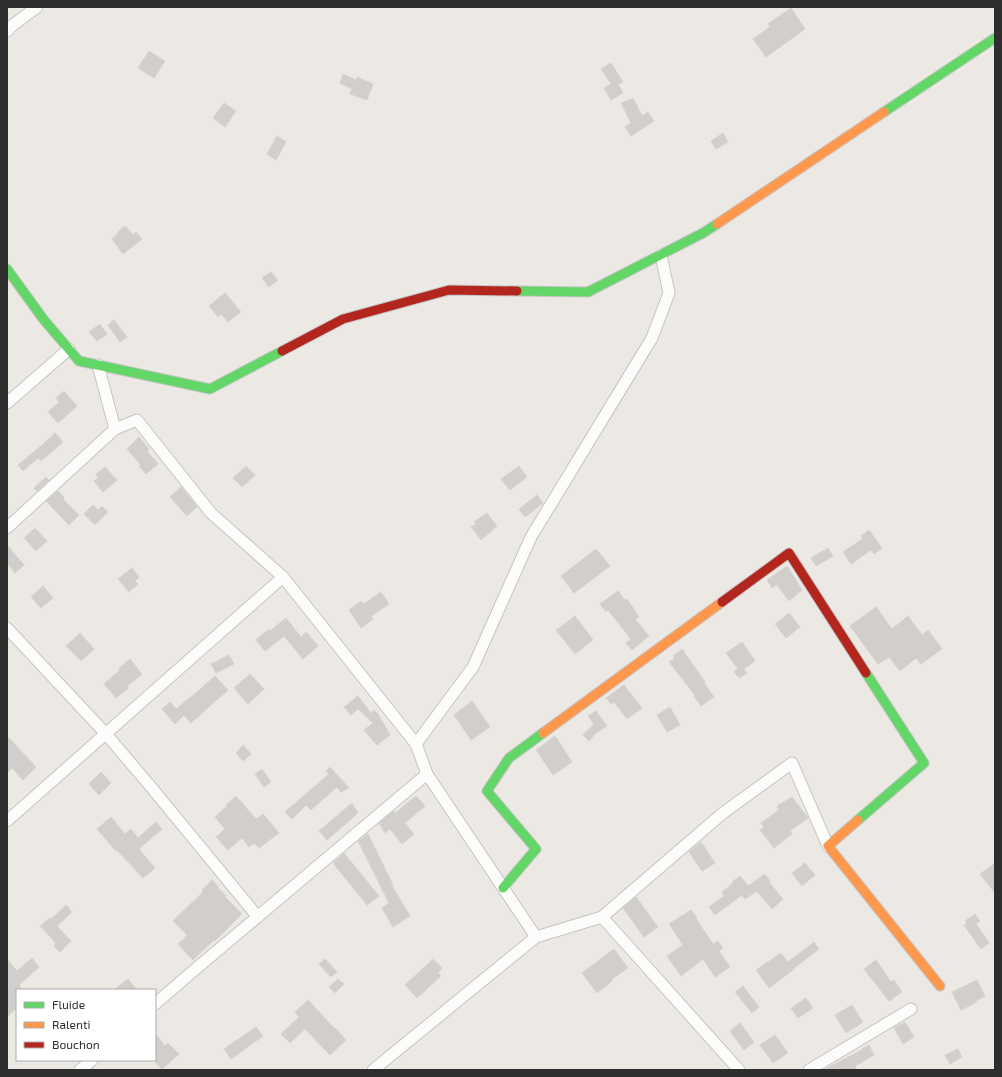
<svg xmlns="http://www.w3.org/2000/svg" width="1002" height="1077" font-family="'Exo 2',sans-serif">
<rect width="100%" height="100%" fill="#ece8e4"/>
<g fill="#d1cecb" stroke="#d7d4d0">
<polygon points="791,8 805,29 766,57 753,39 770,27 768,24"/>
<polygon points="149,51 165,61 154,78 138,68"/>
<polygon points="611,63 623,82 618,84 623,93 611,100 604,88 611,84 601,69"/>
<polygon points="343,74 356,80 357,77 373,84 367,100 350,94 352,89 340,83"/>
<polygon points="633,98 642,116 648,112 654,121 631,136 625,127 631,123 621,103"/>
<polygon points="224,103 236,111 225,127 213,118"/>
<polygon points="723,133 728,142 716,149 711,141"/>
<polygon points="277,136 286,142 276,160 267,154"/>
<polygon points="125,226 133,235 136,232 142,239 123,254 112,239 118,233 118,232"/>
<polygon points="271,272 278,280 269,287 262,278"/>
<polygon points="225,293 241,312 228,322 221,314 218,317 209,306"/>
<polygon points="114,320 127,337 120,342 108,325"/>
<polygon points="100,324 107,334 97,341 89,332"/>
<polygon points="64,391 77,406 58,423 48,412 59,402 56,398"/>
<polygon points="55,433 63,442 41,461 38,458 23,471 18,465 41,446"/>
<polygon points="139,437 149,449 147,451 158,464 146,474 139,466 141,465 127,449"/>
<polygon points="246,466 255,475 242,487 233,478"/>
<polygon points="519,466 527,477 510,490 501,479"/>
<polygon points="105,467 117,480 103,492 94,481 98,477 96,474"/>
<polygon points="46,477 49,480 37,491 34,488"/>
<polygon points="181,487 197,507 187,516 170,497"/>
<polygon points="58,491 64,497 63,499 79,515 69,525 46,501"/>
<polygon points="537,495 543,503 525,517 519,509"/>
<polygon points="93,505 98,510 102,506 108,512 95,525 84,514"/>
<polygon points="487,513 497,526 481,540 471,527 476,524 474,522"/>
<polygon points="35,528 47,541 36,551 24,538"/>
<polygon points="869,530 882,548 874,554 871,550 851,564 843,552 861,540 863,538 861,536"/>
<polygon points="7,545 24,565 15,573 7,563"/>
<polygon points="828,548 833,556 816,566 811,558"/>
<polygon points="596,549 610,566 574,593 561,576"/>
<polygon points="787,566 802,590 789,601 777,585 772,588 767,580"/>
<polygon points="132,568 139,577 135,581 138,584 129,592 118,579"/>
<polygon points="43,586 53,598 41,608 31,597"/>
<polygon points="618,591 625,600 627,599 639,617 635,619 649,636 632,650 626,643 631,639 608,610 606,612 600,604"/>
<polygon points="381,592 389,604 371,616 373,619 361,628 349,610 361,601 364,604"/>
<polygon points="876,607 892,629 908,616 922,635 928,630 942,649 921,664 916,658 900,671 889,657 878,664 850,626"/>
<polygon points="789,613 800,627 786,638 775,624"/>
<polygon points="575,616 593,640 575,654 556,630"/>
<polygon points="286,618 301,637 306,632 318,646 303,659 284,636 283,637 265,651 256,640 269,629 270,631"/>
<polygon points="80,633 94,649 81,661 66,646"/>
<polygon points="742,642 755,661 744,669 747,673 739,678 734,672 738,669 726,653"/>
<polygon points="682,649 696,669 705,682 704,683 714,697 701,706 694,696 695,695 669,662 675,658 673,656"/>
<polygon points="229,655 234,664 216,673 211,664"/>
<polygon points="130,659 142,674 127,686 129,688 116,698 104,684 120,670 119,668"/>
<polygon points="250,674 264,689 248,704 234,688"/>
<polygon points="215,676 228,690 191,723 184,715 175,724 162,709 170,702 176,709 197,692"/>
<polygon points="624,685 642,708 627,719 614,702 611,704 606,698"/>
<polygon points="358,696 371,713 374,710 378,714 390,735 377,745 364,730 373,723 358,709 351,715 344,707"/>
<polygon points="472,701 490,727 471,740 454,715"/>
<polygon points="670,707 680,725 667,732 657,715"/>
<polygon points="596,711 607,726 596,733 589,741 583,735 594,724 588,716"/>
<polygon points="7,736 36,767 23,780 12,768 7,773"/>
<polygon points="555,736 572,762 553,775 536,750"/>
<polygon points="243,745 251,754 243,761 236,753"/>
<polygon points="330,767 349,788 341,792 337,787 311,810 306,805 292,819 285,812 329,774 326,771"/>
<polygon points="262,769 271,782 264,787 255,774"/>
<polygon points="101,772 111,783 99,795 89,784"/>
<polygon points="236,796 256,819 263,814 279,833 259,848 254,843 249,847 242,838 228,850 216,837 225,829 215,817 227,806 226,805"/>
<polygon points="416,796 425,806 405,823 414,834 402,844 390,829 385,833 379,823 393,811 395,813"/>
<polygon points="792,797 808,818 790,831 792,834 774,848 760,830 764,827 761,823 779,810 777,806"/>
<polygon points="352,803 358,813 327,840 319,831"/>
<polygon points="111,817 125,834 131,829 138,838 156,822 162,829 139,849 155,868 143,878 117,850 116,851 97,829"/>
<polygon points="368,834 393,885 392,886 410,916 393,927 382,908 389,903 358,841"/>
<polygon points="701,842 715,863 702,871 689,852"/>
<polygon points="344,853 379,896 367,905 333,863"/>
<polygon points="805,863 815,875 802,886 792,873"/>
<polygon points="995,863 995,893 980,874"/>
<polygon points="765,874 770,881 769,882 783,899 772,909 757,891 745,899 742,895 715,915 709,907 724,896 722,892 733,883 732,882 740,876 748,886"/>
<polygon points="212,880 218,887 218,888 226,896 225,897 242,914 215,941 214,940 193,960 178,944 186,937 185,936 187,935 173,921 203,892 202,890"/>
<polygon points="636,897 658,927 644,937 623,908"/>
<polygon points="66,905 72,912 57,926 71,941 60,952 54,946 56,943 40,926 50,918 51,919"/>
<polygon points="691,910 697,918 696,919 713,944 718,941 723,948 719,951 730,967 715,977 703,959 681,976 667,956 683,945 669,924"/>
<polygon points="975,914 980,921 976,924 989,943 981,949 964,925 967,923 965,921"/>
<polygon points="814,942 819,949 793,969 793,970 769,988 756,970 781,953 788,962"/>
<polygon points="614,949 628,968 611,980 612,981 597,993 582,973"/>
<polygon points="32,958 39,967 19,985 23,990 17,990 17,1008 7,1017 7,959 17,971"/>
<polygon points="325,959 337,972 331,977 319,964"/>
<polygon points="433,959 442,968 438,973 441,976 417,998 405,985"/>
<polygon points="876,960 891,982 894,980 902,992 889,1001 864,969"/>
<polygon points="128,979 137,990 114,990"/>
<polygon points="338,979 344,984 335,993 329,987"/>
<polygon points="977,980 985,996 976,1001 977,1002 961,1010 952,992"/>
<polygon points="743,986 759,1007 752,1013 735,992"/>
<polygon points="806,998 813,1008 798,1018 791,1008"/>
<polygon points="308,1000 334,1028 335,1028 346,1040 330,1055 305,1029 290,1043 281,1034 299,1017 295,1012"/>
<polygon points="852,1005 863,1022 846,1033 835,1015"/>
<polygon points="905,1022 914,1037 903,1044 894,1028"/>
<polygon points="740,1023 754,1042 744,1050 730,1031"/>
<polygon points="256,1027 263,1036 231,1059 224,1049"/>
<polygon points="155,1033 165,1046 168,1043 179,1054 162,1069 155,1062"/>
<polygon points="775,1035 788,1053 773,1063 760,1045"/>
<polygon points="869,1045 874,1055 855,1066 857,1070 823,1070 862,1050 862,1049"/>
<polygon points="958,1049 962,1057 950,1064 945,1055"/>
</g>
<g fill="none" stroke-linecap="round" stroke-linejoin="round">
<g stroke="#c5c4c5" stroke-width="13">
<g id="street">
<polyline points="7,31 13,25 37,7"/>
<polyline points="7,403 69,349"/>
<polyline points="115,429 137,420 211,513 283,577"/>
<polyline points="7,528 115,429 98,365"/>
<polyline points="7,628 106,734 151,787 257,916"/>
<polyline points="416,744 473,667 531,537 652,338 669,293 661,255"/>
<polyline points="7,821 283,577 416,744 427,774"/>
<polyline points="602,917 723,813 792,763 828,846"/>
<polyline points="536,937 602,917 739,1070"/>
<polyline points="155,1004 192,972 427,774 536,937 373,1070"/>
<polyline points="80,1070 92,1060"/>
<polyline points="809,1070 911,1009"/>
</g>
</g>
<g stroke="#c5c4c5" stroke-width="11">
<g id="fast">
<polyline points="884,112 995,38"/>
<polyline points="7,269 44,320 79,361 210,389 282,351"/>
<polyline points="517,291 588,292 703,233 717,224"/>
<polyline points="858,820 924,763 866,673"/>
<polyline points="503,888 536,849 487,791 509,758 543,733"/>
</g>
</g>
<g stroke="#c5c4c5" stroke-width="11">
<g id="slow">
<polyline points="717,224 884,112"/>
<polyline points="543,733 722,602"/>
<polyline points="858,820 828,846 940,986"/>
</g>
</g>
<g stroke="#c5c4c5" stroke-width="11">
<g id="jam">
<polyline points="282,351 343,319 449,290 517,291"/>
<polyline points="722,602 789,553 866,673"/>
</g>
</g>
<use href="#street" stroke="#fcfcfb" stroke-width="11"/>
<use href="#fast" stroke="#63d668" stroke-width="9"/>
<use href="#slow" stroke="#ff974d" stroke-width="9"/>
<use href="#jam" stroke="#b3261e" stroke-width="9"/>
</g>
<rect width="1002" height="1077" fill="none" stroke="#2e2e2e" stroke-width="16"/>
<rect x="16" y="989" width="140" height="72" fill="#ffffff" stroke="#ababab"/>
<rect x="24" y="1002" width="20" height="6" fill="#63d668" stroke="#ababab"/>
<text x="52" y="1009" font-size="12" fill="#2e2e2e">Fluide</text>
<rect x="24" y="1022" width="20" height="6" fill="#ff974d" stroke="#ababab"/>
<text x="52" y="1029" font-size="12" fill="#2e2e2e">Ralenti</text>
<rect x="24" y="1042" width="20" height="6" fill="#b3261e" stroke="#ababab"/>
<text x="52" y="1049" font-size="12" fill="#2e2e2e">Bouchon</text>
</svg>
